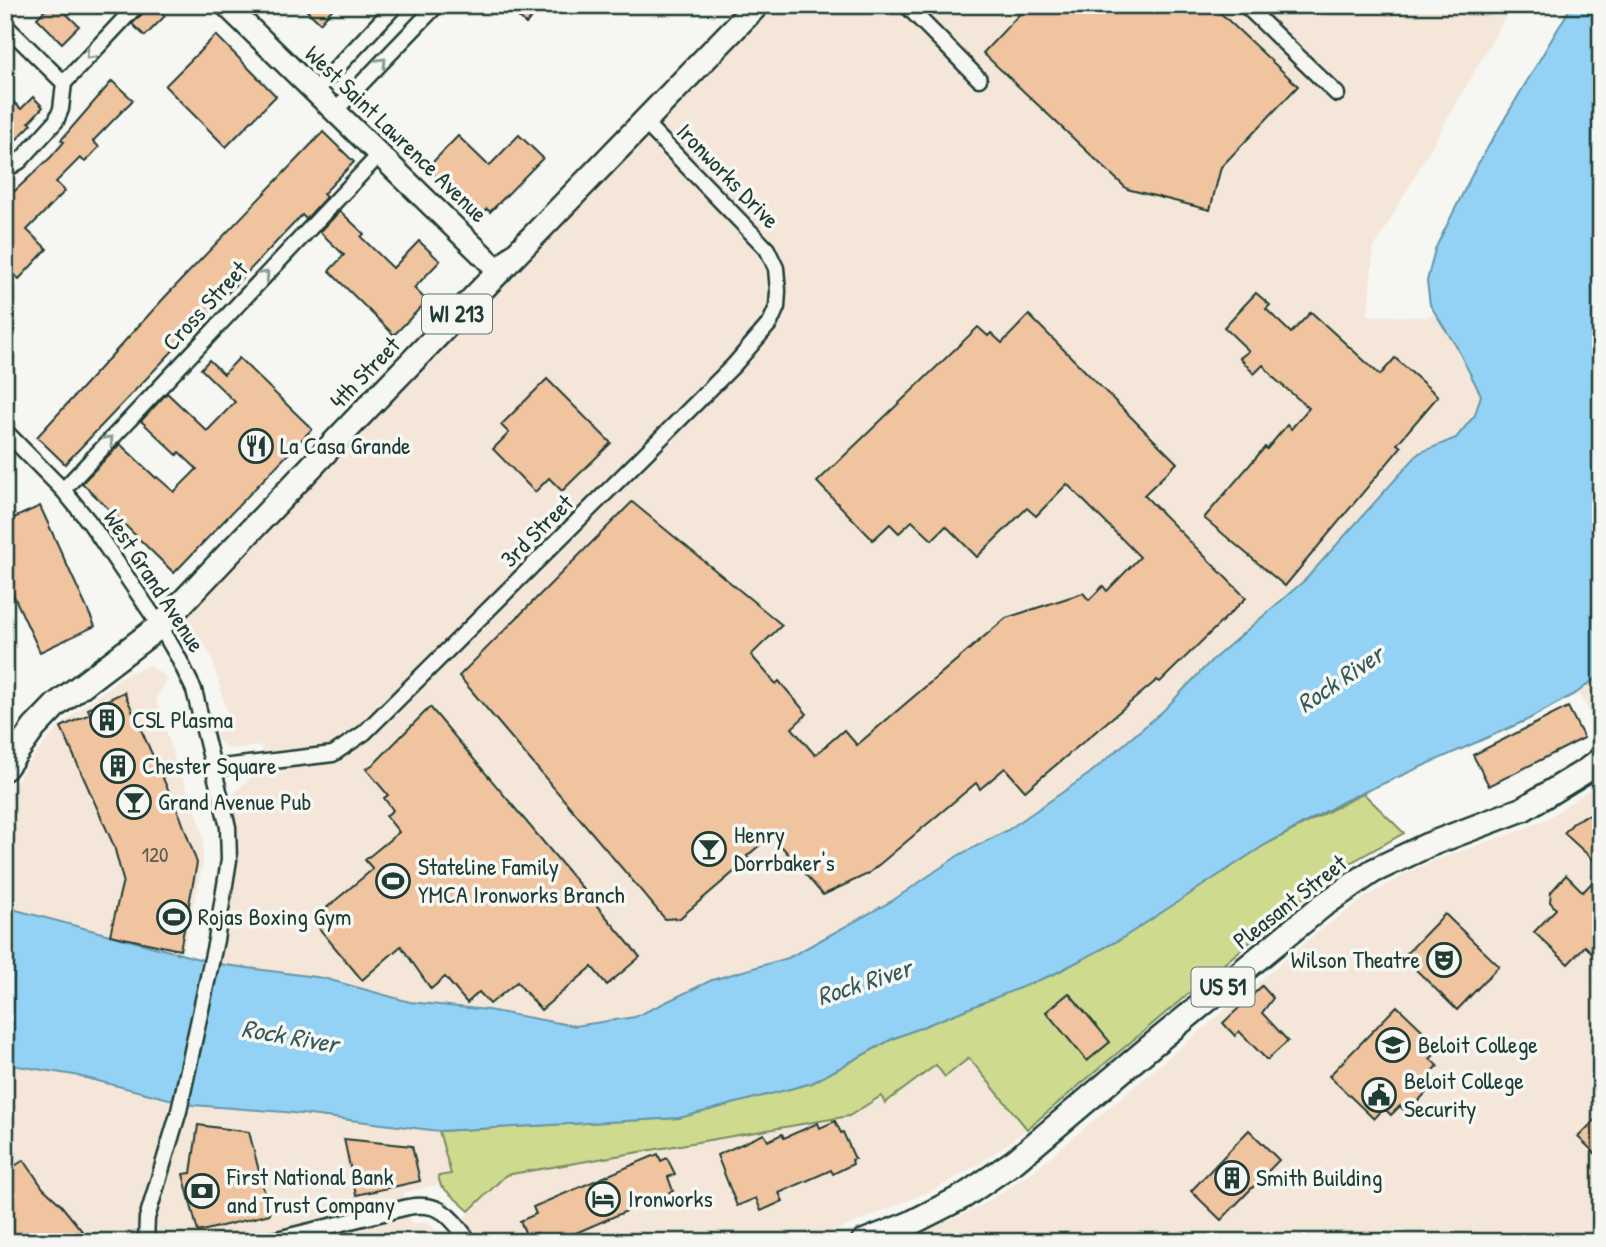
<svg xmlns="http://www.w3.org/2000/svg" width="1606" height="1247" font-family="'Patrick Hand',sans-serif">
<rect width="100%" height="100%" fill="#f6f6f2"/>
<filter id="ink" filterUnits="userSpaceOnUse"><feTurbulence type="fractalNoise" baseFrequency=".0143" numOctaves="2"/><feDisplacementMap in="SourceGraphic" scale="14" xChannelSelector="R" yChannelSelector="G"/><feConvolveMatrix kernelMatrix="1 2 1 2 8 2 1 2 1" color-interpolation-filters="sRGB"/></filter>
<g filter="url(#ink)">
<g fill="#f4e7d9">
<polygon points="775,5 1512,5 1373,250 1368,315 1425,317 1436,314 1456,346 1481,396 1475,415 1456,438 1445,442 1295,596 1290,593 1210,662 1163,711 1089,774 1008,830 959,855 892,901 788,958 712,980 635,1017 575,1026 488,1010 410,1002 323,978 218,964 236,856 237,841 232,797 237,790 252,777 266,773 261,746 229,749 218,741 216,735 228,716 211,656 199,635 194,641 192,639 187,624 188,618 194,608 265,532 622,159"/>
<polygon points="149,665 166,677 166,682 156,698 176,764 196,810 203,837 203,864 182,954 5,907 5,801 26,766 57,729 78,710 126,674"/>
<polygon points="1601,674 1601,732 1578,692"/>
<polygon points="1601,781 1601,1242 901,1242 979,1207 1032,1172 1318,932 1366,897 1413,870 1438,859 1516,832 1548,818"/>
<polygon points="969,1058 1027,1129 984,1161 936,1189 808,1242 5,1242 5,1064 74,1075 193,1105 285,1112 439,1131 451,1174 438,1176 441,1186 436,1185 403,1193 412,1223 427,1222 444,1238 506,1175 849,1116 881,1095 886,1102 936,1064"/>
</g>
<polygon fill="#ceda8e" stroke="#768c61" stroke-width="2" points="1363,793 1404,833 1352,862 1311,891 1027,1129 969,1058 945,1077 936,1065 885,1103 881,1096 849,1116 506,1175 469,1211 441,1186 438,1176 451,1174 439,1131 679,1118 812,1083 892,1039 1054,974 1121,939 1263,846"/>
<polygon fill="#94d2f5" stroke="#6596a8" stroke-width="2" points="1572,5 1601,5 1601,674 1578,692 1527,720 1346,800 1263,846 1121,939 1054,974 892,1039 812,1083 679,1118 439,1131 285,1112 193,1105 74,1075 5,1064 5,907 218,964 323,978 410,1002 488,1010 575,1026 635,1017 712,980 788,958 892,901 959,855 1008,830 1089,774 1163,711 1210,662 1305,580 1419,453 1456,438 1475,415 1481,395 1456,346 1430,305 1427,281 1435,249 1475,169"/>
<g fill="#f1c4a0" stroke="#1f3d34" stroke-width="2">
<polygon points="50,5 57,5 79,26 62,43 37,18"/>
<polygon points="146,5 154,5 165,16 145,36 132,24 144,12"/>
<polygon points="301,5 336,5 320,23"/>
<polygon points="505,5 544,5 526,24"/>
<polygon points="1028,5 1212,5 1298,86 1221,167 1210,210 1127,189 983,53"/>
<polygon points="216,35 276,96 226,147 165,86"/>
<polygon points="112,81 133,100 93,141 99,147 85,162 80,158 56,182 65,191 27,230 47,249 19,279 5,266 5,200 51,157 64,142 61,140"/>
<polygon points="5,94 21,109 33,97 43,107 29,122 32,124 11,145 5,139"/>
<polygon points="323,132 354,162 323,194 326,197 306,219 302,215 65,464 37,437 165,297"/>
<polygon points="519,135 543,158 490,212 487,209 478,218 427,168 458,136 489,166"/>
<polygon points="340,211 364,234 361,237 393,268 419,241 440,261 414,288 427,301 394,335 329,271 344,255 320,232"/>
<polygon points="1256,293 1270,305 1266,309 1291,333 1311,312 1380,375 1395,358 1438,396 1397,444 1401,447 1285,586 1204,518 1265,447 1267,449 1287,425 1291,429 1309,408 1275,379 1263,365 1254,374 1240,358 1249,351 1224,327"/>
<polygon points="1029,315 1177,463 1144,495 1246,598 1160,682 1157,680 1025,791 1005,768 980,789 976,783 868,874 823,895 772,835 747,856 749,859 680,918 665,919 459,676 632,502 782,625 751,655 776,684 779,681 807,714 792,728 815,755 844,730 857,745 1006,618 1083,593 1089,600 1103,586 1107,591 1140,557 1067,484 1036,516 1027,508 977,557 946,526 932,540 912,521 899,533 890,524 873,540 817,482 978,327 988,336 991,333 1002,343"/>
<polygon points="239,358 312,429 174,573 82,483 120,444 156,478 157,477 174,492 197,469 179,452 177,455 141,421 167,393 207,431 235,402 201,369 209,360 224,374"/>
<polygon points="547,379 611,443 562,491 549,478 535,492 493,449 509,433 501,425"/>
<polygon points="40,506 95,626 40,652 5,577 5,522"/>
<polygon points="124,692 180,816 197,863 180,950 110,935 123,880 114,846 61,727 90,714 88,709"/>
<polygon points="430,707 640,957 607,985 592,967 541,1010 517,982 490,1004 479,992 467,1003 445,977 431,989 401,946 362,980 312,920 373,869 365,860 399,832 386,816 393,810 384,798 388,795 366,769 375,763"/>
<polygon points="1568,707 1584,738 1489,786 1473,755"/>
<polygon points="1593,815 1601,823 1601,867 1564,833 1575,821 1585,816"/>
<polygon points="1601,873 1601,961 1585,946 1568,964 1534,932 1556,909 1550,902 1551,892 1566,875 1583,892"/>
<polygon points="1445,914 1499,966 1457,1010 1403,957"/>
<polygon points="1262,986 1273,998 1262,1013 1288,1041 1267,1060 1239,1031 1235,1036 1223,1023"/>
<polygon points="1069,993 1110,1042 1087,1061 1046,1012"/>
<polygon points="1397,1006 1441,1048 1430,1059 1438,1066 1430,1074 1437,1081 1407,1113 1400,1106 1391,1115 1384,1108 1374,1119 1329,1076"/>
<polygon points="1601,1114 1601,1159 1578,1137"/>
<polygon points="835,1121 841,1133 843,1132 855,1159 852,1160 853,1164 833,1174 831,1170 779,1193 783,1201 761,1211 756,1198 737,1206 717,1155 764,1134 768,1141 782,1134 784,1138 818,1123 820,1128"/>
<polygon points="198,1125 249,1132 270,1214 198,1232 183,1174 191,1173"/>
<polygon points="1249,1130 1279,1160 1221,1220 1191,1191"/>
<polygon points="344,1139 412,1146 420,1181 356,1195"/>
<polygon points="658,1154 661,1161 667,1158 675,1174 668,1177 673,1191 555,1242 540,1242 537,1233 527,1237 520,1221 536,1214 533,1207"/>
<polygon points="24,1160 43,1188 60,1204 91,1242 5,1242 5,1172"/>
</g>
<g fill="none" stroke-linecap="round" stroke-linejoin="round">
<g stroke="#1f3d34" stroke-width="19">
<g id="street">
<polyline points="906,5 979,79"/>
<polyline points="1245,5 1337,94"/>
<polyline points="5,25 64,83"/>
<polyline points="314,92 396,5"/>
<polyline points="335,111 437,5"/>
<polyline points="5,170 20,161 56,121 61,109 64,83 137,5"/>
<polyline points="5,431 63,490 90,523 160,626 178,657 194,690 228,827 229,860 216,940 179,1111 147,1218 146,1242"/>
<polyline points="63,490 380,154"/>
<polyline points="214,768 333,754 364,733 665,434 734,365 770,323 777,307 778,291 776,268 767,249 644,122"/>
<path d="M265 1242 408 1207C442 1201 451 1218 470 1242"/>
</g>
</g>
<g stroke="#1f3d34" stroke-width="26">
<polyline id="secondary" points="226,5 499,271"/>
</g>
<g stroke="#1f3d34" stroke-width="28">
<g id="primary">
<polyline points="5,768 34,728 56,705 160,626 369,406 757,5"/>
<polyline points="863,1242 909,1224 964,1196 1015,1161 1150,1047 1322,906 1373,871 1428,845 1523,809 1587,770 1601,759"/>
</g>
</g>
<use href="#street" stroke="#f6f6f2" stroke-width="14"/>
<use href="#secondary" stroke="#f6f6f2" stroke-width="21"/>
<use href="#primary" stroke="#f6f6f2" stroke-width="23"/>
</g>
<defs><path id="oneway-chevron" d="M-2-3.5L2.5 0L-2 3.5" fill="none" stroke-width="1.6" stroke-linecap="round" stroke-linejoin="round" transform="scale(1.75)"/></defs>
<g stroke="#8a9a93">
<use href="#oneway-chevron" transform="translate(90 55) rotate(133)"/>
<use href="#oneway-chevron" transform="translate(382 62) rotate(-46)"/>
<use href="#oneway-chevron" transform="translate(265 275) rotate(-47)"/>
<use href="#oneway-chevron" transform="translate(109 440) rotate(-47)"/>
</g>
</g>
<defs>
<g id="restaurant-ring" transform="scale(1.75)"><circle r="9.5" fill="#f6f6f2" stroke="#1f3d34" stroke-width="1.5"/><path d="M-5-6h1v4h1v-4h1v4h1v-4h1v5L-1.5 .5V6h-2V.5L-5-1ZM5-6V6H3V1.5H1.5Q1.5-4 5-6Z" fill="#1f3d34"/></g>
<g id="building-ring" transform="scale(1.75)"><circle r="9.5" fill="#f6f6f2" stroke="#1f3d34" stroke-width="1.5"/><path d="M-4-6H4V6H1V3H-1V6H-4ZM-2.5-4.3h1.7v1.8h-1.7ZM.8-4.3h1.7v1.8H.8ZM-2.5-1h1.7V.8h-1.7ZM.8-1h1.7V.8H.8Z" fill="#1f3d34"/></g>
<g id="bar-ring" transform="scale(1.75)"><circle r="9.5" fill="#f6f6f2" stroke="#1f3d34" stroke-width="1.5"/><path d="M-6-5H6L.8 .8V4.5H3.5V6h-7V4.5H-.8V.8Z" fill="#1f3d34"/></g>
<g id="stadium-ring" transform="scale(1.75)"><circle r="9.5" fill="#f6f6f2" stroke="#1f3d34" stroke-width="1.5"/><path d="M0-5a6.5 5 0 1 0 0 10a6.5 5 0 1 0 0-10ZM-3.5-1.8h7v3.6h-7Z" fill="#1f3d34"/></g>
<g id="theatre-ring" transform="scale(1.75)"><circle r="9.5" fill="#f6f6f2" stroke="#1f3d34" stroke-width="1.5"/><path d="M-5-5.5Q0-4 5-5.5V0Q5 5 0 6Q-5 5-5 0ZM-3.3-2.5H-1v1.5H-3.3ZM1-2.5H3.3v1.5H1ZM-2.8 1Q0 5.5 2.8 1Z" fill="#1f3d34"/></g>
<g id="university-ring" transform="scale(1.75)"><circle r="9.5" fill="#f6f6f2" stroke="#1f3d34" stroke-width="1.5"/><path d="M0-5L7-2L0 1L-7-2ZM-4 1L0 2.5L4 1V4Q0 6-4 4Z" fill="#1f3d34"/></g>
<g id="civic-ring" transform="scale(1.75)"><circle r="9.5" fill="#f6f6f2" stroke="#1f3d34" stroke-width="1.5"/><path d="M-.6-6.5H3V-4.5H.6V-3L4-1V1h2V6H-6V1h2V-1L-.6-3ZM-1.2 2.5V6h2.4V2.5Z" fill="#1f3d34"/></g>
<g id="bank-ring" transform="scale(1.75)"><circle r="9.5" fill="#f6f6f2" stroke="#1f3d34" stroke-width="1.5"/><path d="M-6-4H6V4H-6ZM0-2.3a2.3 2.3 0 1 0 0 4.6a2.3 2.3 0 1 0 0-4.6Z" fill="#1f3d34"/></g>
<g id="hotel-ring" transform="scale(1.75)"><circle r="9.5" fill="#f6f6f2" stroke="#1f3d34" stroke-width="1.5"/><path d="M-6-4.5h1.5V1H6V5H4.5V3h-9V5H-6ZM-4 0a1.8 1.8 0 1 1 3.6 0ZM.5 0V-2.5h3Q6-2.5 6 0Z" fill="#1f3d34"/></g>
</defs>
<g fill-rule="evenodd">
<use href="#restaurant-ring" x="256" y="446"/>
<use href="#building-ring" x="107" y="720"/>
<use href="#building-ring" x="118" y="766"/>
<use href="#bar-ring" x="134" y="802"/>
<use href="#bar-ring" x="709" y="849"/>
<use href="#stadium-ring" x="393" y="881"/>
<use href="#stadium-ring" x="174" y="917"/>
<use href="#theatre-ring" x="1444" y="960"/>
<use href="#university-ring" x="1393" y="1045"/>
<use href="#civic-ring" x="1379" y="1095"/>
<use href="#building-ring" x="1232" y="1178"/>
<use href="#bank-ring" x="202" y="1191"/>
<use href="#hotel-ring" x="603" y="1199"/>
</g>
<g text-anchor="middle" stroke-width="7" stroke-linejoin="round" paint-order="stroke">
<g font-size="21" fill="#545f4f">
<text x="155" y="862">120</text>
</g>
<g fill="#f6f6f2" stroke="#60746d" stroke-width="2">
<rect x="422" y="294.5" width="70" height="39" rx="5"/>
<rect x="1191.5" y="967.5" width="63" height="39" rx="5"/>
</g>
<g font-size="23" font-weight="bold" fill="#1f3d34">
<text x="457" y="322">WI 213</text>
<text x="1223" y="995">US 51</text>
</g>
<g font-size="24" fill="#1f3d34" stroke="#f6f6f2">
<text transform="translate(396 134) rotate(44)" y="8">West Saint Lawrence Avenue</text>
<text transform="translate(728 176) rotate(46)" y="8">Ironworks Drive</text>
<text transform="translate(205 306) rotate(-47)" y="8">Cross Street</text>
<text transform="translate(365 373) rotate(-46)" y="8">4th Street</text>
<text transform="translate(537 531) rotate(-45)" y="8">3rd Street</text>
<text transform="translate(154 581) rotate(57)" y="8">West Grand Avenue</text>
<text transform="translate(1290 902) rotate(-38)" y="8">Pleasant Street</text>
</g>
<g font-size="24" fill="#1f3d34" stroke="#f6f6f2" text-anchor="start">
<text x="280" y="454">La Casa Grande</text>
<text x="132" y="728">CSL Plasma</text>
<text x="142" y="774">Chester Square</text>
<text x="158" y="810">Grand Avenue Pub</text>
<text x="734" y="843">Henry<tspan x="734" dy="28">Dorrbaker's</tspan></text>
<text x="418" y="875">Stateline Family<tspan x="418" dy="28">YMCA Ironworks Branch</tspan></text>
<text x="198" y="925">Rojas Boxing Gym</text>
<text x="1420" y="968" text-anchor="end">Wilson Theatre</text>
<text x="1418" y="1053">Beloit College</text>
<text x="1404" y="1089">Beloit College<tspan x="1404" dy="28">Security</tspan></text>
<text x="227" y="1185">First National Bank<tspan x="227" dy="28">and Trust Company</tspan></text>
<text x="1256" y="1186">Smith Building</text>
<text x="628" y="1207">Ironworks</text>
</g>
<g font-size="26" font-style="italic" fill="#365b5b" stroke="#f6f6f2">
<text transform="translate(1340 679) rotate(-34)" y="9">Rock River</text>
<text transform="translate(864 982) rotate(-18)" y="9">Rock River</text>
<text transform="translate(290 1036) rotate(10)" y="9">Rock River</text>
</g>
</g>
<rect width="1606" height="1247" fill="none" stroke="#f6f6f2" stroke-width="28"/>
<rect x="14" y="14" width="1578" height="1219" fill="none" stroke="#1f3d34" stroke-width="2.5" filter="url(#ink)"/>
</svg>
